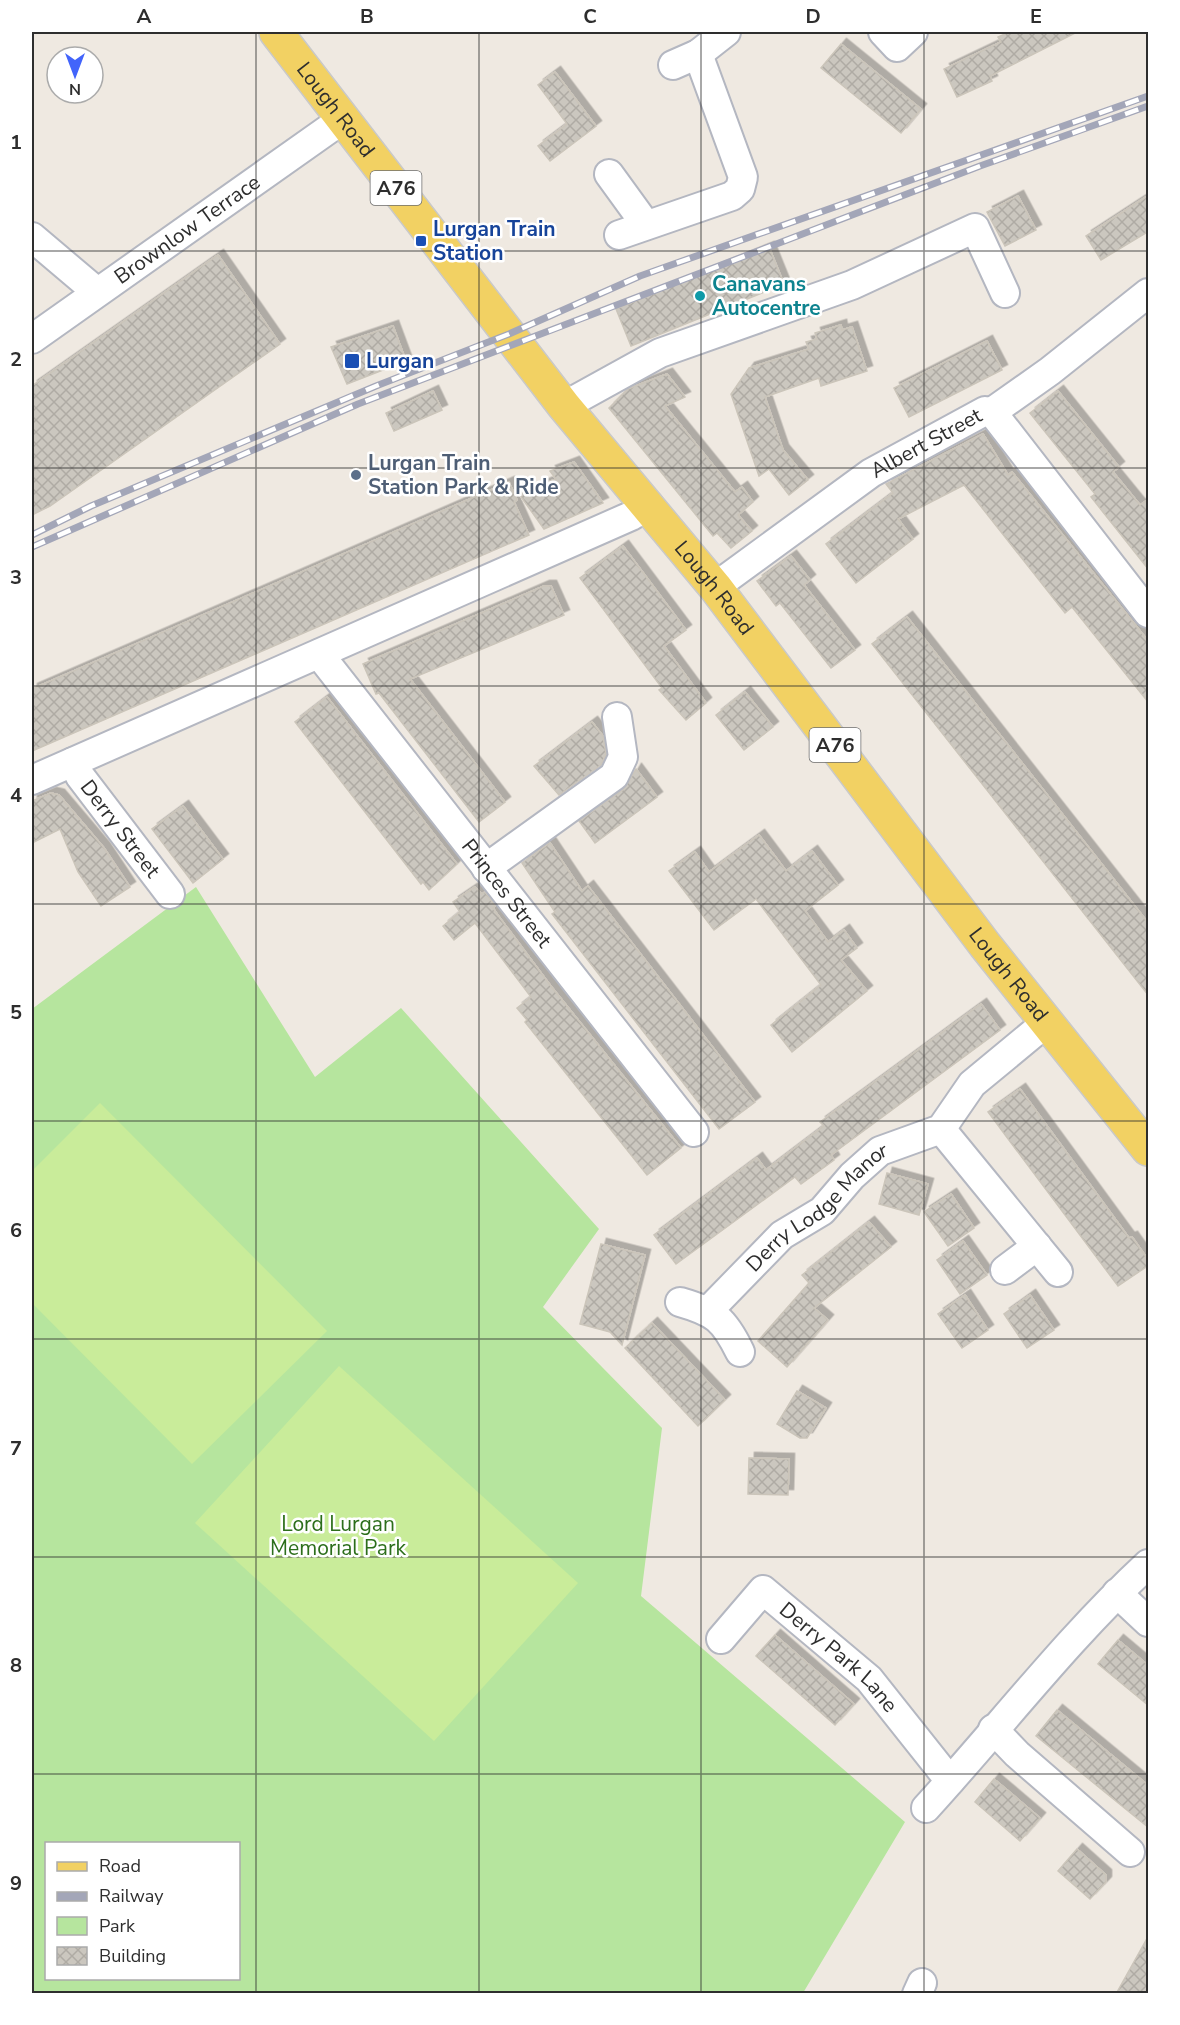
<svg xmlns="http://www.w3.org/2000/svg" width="1180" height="2025" font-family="'Nunito Sans',sans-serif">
<defs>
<pattern id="building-cross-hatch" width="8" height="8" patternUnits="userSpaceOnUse" patternTransform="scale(1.5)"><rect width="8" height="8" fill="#cbc7bf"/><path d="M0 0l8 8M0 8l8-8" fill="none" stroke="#afaba4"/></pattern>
<filter id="shadow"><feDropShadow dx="5.5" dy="-5.5" stdDeviation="0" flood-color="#0004"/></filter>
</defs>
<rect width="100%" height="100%" fill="#efe9e1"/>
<path fill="#b6e59e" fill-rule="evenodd" d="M196 887 315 1077 401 1008 599 1229 543 1307 662 1428 641 1596 905 1822 803 1993H32V1009ZM46 1844H238V1978H46Z"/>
<g fill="#c9ec9a">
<polygon points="100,1103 327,1331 192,1464 32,1303 32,1171"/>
<polygon points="339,1366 578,1583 434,1741 195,1523"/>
</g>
<g fill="url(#building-cross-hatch)" stroke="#cbc5ba" stroke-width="1.5" filter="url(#shadow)">
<polygon points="1009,32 1077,32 990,76 992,81 957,97 944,69 1001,42 998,37"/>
<polygon points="841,44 921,109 901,133 821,68"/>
<polygon points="555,72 596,126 550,161 538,146 567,124 538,85"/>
<polygon points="1149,195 1149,231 1101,260 1086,236"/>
<polygon points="1018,196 1036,230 1005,246 987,212"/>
<polygon points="769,247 784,284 631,346 616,309"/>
<polygon points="218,255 280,344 50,506 32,515 32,386"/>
<polygon points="841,325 842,330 852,327 867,371 821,386 819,378 765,397 783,450 808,480 789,495 769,469 759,476 731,394 749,368 809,349 806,342 817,339 815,333"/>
<polygon points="393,326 406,361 347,384 331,347"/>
<polygon points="987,341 1002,370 909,417 894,388"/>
<polygon points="667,374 685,397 665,406 735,492 742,487 753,502 738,515 752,531 731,548 717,533 713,536 609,408 628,389"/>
<polygon points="433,391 442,410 394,431 386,413"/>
<polygon points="1058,391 1119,467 1113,472 1140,505 1149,499 1149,570 1091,497 1095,494 1030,413"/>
<polygon points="983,434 1008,475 1012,472 1149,642 1149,703 1072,607 1065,613 964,485 898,519 913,539 856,583 826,544 893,493 886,484"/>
<polygon points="574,462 603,503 544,529 519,494 556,479 550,471"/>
<polygon points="509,482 517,500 514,502 529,535 32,751 32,689"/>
<polygon points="623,546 686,630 664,646 706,703 686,720 659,690 662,688 580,578"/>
<polygon points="791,556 810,580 804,585 855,650 831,668 780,603 776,606 757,581"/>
<polygon points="544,586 551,586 564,615 410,679 505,802 479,822 379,693 376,694 363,664"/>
<polygon points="907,617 1149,924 1149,996 872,644"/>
<polygon points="745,692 773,727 744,750 716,715"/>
<polygon points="327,697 457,864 429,890 423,882 421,884 295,722"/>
<polygon points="592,722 603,736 606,754 601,765 559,795 534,766"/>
<polygon points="636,769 657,797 595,843 579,821 624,789"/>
<polygon points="51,793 59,795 104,848 130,887 101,906 78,872 60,829 32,843 32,801"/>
<polygon points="183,806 223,859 193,883 152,829"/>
<polygon points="759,835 786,871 812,851 838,885 805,911 828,942 844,930 857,948 841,960 867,991 792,1052 771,1025 821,985 756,899 714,930 669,871 695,852 709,872"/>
<polygon points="550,843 582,891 588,886 755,1102 719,1129 552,914 555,912 522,863"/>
<polygon points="475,887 482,894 485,892 495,906 493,908 497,914 550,985 681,1148 647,1175 525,1022 527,1020 517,1008 531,997 475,923 454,940 443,926 460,912 453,902"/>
<polygon points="981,1004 1000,1030 831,1155 834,1160 801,1184 795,1177 676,1264 654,1235 757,1158 766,1170 824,1126 820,1122"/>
<polygon points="1020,1089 1129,1238 1132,1237 1149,1261 1149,1265 1118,1286 988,1112"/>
<polygon points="887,1173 928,1184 919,1215 879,1204"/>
<polygon points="951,1194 974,1228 948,1246 924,1212"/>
<polygon points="869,1222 891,1247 814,1308 828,1320 787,1367 758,1341 809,1283 802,1275"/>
<polygon points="963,1241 987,1275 960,1294 937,1260"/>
<polygon points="601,1244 645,1255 622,1345 610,1332 580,1324"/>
<polygon points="965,1295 988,1330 962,1348 938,1314"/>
<polygon points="1030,1295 1054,1330 1027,1348 1004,1314"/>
<polygon points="652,1323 725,1400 698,1426 625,1348"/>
<polygon points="797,1391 826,1408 807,1438 800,1438 777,1424"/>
<polygon points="749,1458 789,1459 788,1495 748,1494"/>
<polygon points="775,1635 854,1704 835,1725 756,1656"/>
<polygon points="1118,1640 1149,1666 1149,1706 1098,1664"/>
<polygon points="1057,1710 1149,1786 1149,1828 1036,1736"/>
<polygon points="994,1779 1040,1818 1020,1841 975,1802"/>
<polygon points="1077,1849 1106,1875 1106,1882 1090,1899 1058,1871"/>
<polygon points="1149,1935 1149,1994 1116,1994"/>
</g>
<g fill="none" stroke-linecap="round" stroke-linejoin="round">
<g stroke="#b4b7c1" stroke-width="32">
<g id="street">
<polyline points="883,32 897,47 913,32"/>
<polyline points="673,65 698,54 726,32"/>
<polyline points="609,174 646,225"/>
<polyline points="619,235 732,196 740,189 743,177 698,54"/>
<polyline points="32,237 97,292"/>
<path id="s1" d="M32 339 343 119"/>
<polyline points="564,406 660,353 852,285 975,228 1005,293"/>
<polyline points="992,412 1148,613"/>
<polyline points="992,412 1050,371 1148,293"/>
<path id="s2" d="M715 587 871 473 985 411 992 412"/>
<path id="s3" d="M319 654 694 1132"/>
<path id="s4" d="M73 762 80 776 170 894"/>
<polyline points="32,780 631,516 649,505"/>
<polyline points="486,868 614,776 623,757 617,717"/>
<polyline points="941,1129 1058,1272"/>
<polyline points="1005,1270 1037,1246"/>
<path d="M680 1302C715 1312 724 1319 740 1352"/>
<path id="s5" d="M709 1310 782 1235 822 1211 852 1176 880 1151 941 1129 972 1084 1047 1022"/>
<polyline points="1117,1593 1148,1622"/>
<path id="s6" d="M721 1639 763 1590 869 1679 950 1781"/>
<polyline points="993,1729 1017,1754 1130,1852"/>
<path d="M926 1808C1000 1727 1067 1639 1148 1564"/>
<polyline points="917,1994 922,1983"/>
</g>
</g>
<g stroke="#c9c9c9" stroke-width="36">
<g id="primary">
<path id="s7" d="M276 32 564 406 715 587 985 945 1148 1149"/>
</g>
</g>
<use href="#street" stroke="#fff" stroke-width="28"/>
<use href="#primary" stroke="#f2d163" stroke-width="33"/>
<g stroke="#a3a6b8" stroke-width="7">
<g id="rail">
<polyline points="32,535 91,506 376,386 509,334 640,276 1148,96"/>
<polyline points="32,547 358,404 980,166 1148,106"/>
</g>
</g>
<use href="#rail" stroke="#fff" stroke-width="4.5" stroke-dasharray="14" stroke-linecap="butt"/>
</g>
<path fill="none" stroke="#2e2e2e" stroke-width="1.5" stroke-opacity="0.55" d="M256 32V1994M479 32V1994M701 32V1994M924 32V1994M32 251H1148M32 468H1148M32 686H1148M32 904H1148M32 1121H1148M32 1339H1148M32 1557H1148M32 1774H1148"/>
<g fill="#1a4fb4" stroke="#fff" stroke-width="2">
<rect x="415" y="235" width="12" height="12" rx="3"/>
<rect x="344" y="353" width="16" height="16" rx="3"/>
</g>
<circle fill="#0f9aa8" stroke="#fff" stroke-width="2" cx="700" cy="296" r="6"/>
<circle fill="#5c6f8a" stroke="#fff" stroke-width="2" cx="356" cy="475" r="6"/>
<g text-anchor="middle" stroke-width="5" stroke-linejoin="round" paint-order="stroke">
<g fill="#fff" stroke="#6d6d6d" stroke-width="1.5">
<rect x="370.5" y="171" width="51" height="34" rx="4.5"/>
<rect x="809.5" y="728" width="51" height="34" rx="4.5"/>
</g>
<g font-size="20" font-weight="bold" fill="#2e2e2e">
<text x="396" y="195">A76</text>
<text x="835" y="752">A76</text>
</g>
<g font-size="21" fill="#2e2e2e" stroke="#fff">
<text dy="7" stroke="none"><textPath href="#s7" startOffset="98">Lough Road</textPath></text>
<text dy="7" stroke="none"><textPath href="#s1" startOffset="190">Brownlow Terrace</textPath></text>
<text dy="7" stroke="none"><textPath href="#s2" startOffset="256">Albert Street</textPath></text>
<text dy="7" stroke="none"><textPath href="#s7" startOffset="708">Lough Road</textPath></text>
<text dy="7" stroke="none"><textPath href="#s4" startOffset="82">Derry Street</textPath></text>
<text dy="7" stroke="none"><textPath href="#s3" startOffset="304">Princes Street</textPath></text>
<text dy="7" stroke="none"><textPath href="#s7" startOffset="1194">Lough Road</textPath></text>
<text dy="7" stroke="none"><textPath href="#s5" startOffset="150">Derry Lodge Manor</textPath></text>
<text dy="7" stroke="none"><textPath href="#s6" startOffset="166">Derry Park Lane</textPath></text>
</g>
<g font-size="21" font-weight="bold" fill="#164399" stroke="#fff" text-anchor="start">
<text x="433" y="236">Lurgan Train<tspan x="433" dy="24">Station</tspan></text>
<text x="366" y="368">Lurgan</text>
</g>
<g font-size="21" font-weight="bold" fill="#0d838f" stroke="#fff" text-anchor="start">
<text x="712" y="291">Canavans<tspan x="712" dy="24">Autocentre</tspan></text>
</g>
<g font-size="21" font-weight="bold" fill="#4e5e75" stroke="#fff" text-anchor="start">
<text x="368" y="470">Lurgan Train<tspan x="368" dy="24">Station Park &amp; Ride</tspan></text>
</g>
<g font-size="21" fill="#2c6e1b" stroke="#fff">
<text x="338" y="1531">Lord Lurgan<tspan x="338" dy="24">Memorial Park</tspan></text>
</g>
</g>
<rect width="1180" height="2025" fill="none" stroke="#ffffff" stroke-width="66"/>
<rect x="45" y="1842" width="195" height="138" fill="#ffffff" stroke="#ababab" stroke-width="1.5"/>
<rect x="57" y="1862" width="30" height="9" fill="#f2d163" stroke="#ababab" stroke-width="1.5"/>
<text x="99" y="1872" font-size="18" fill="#2e2e2e">Road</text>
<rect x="57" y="1892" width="30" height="9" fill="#a3a6b8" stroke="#ababab" stroke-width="1.5"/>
<text x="99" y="1902" font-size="18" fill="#2e2e2e">Railway</text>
<rect x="57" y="1917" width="30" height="18" fill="#b6e59e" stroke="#ababab" stroke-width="1.5"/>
<text x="99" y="1932" font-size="18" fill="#2e2e2e">Park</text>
<rect x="57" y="1947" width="30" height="18" fill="url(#building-cross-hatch)" stroke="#ababab" stroke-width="1.5"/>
<text x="99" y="1962" font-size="18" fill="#2e2e2e">Building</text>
<g transform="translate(75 75) rotate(180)"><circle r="28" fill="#ffffff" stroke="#ababab" stroke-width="1.5"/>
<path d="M0-4.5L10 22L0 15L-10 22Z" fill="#4264fb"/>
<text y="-9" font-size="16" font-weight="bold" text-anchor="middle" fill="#2e2e2e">N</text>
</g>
<rect x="33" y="33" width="1114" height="1959" fill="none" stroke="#2e2e2e" stroke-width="2"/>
<g font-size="20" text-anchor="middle" font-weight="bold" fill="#2e2e2e">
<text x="144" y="23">A</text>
<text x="367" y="23">B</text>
<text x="590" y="23">C</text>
<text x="813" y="23">D</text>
<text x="1036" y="23">E</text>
<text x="16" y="149">1</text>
<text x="16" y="366">2</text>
<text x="16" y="584">3</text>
<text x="16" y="802">4</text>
<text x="16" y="1019">5</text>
<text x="16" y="1237">6</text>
<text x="16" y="1455">7</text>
<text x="16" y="1672">8</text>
<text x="16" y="1890">9</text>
</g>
</svg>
